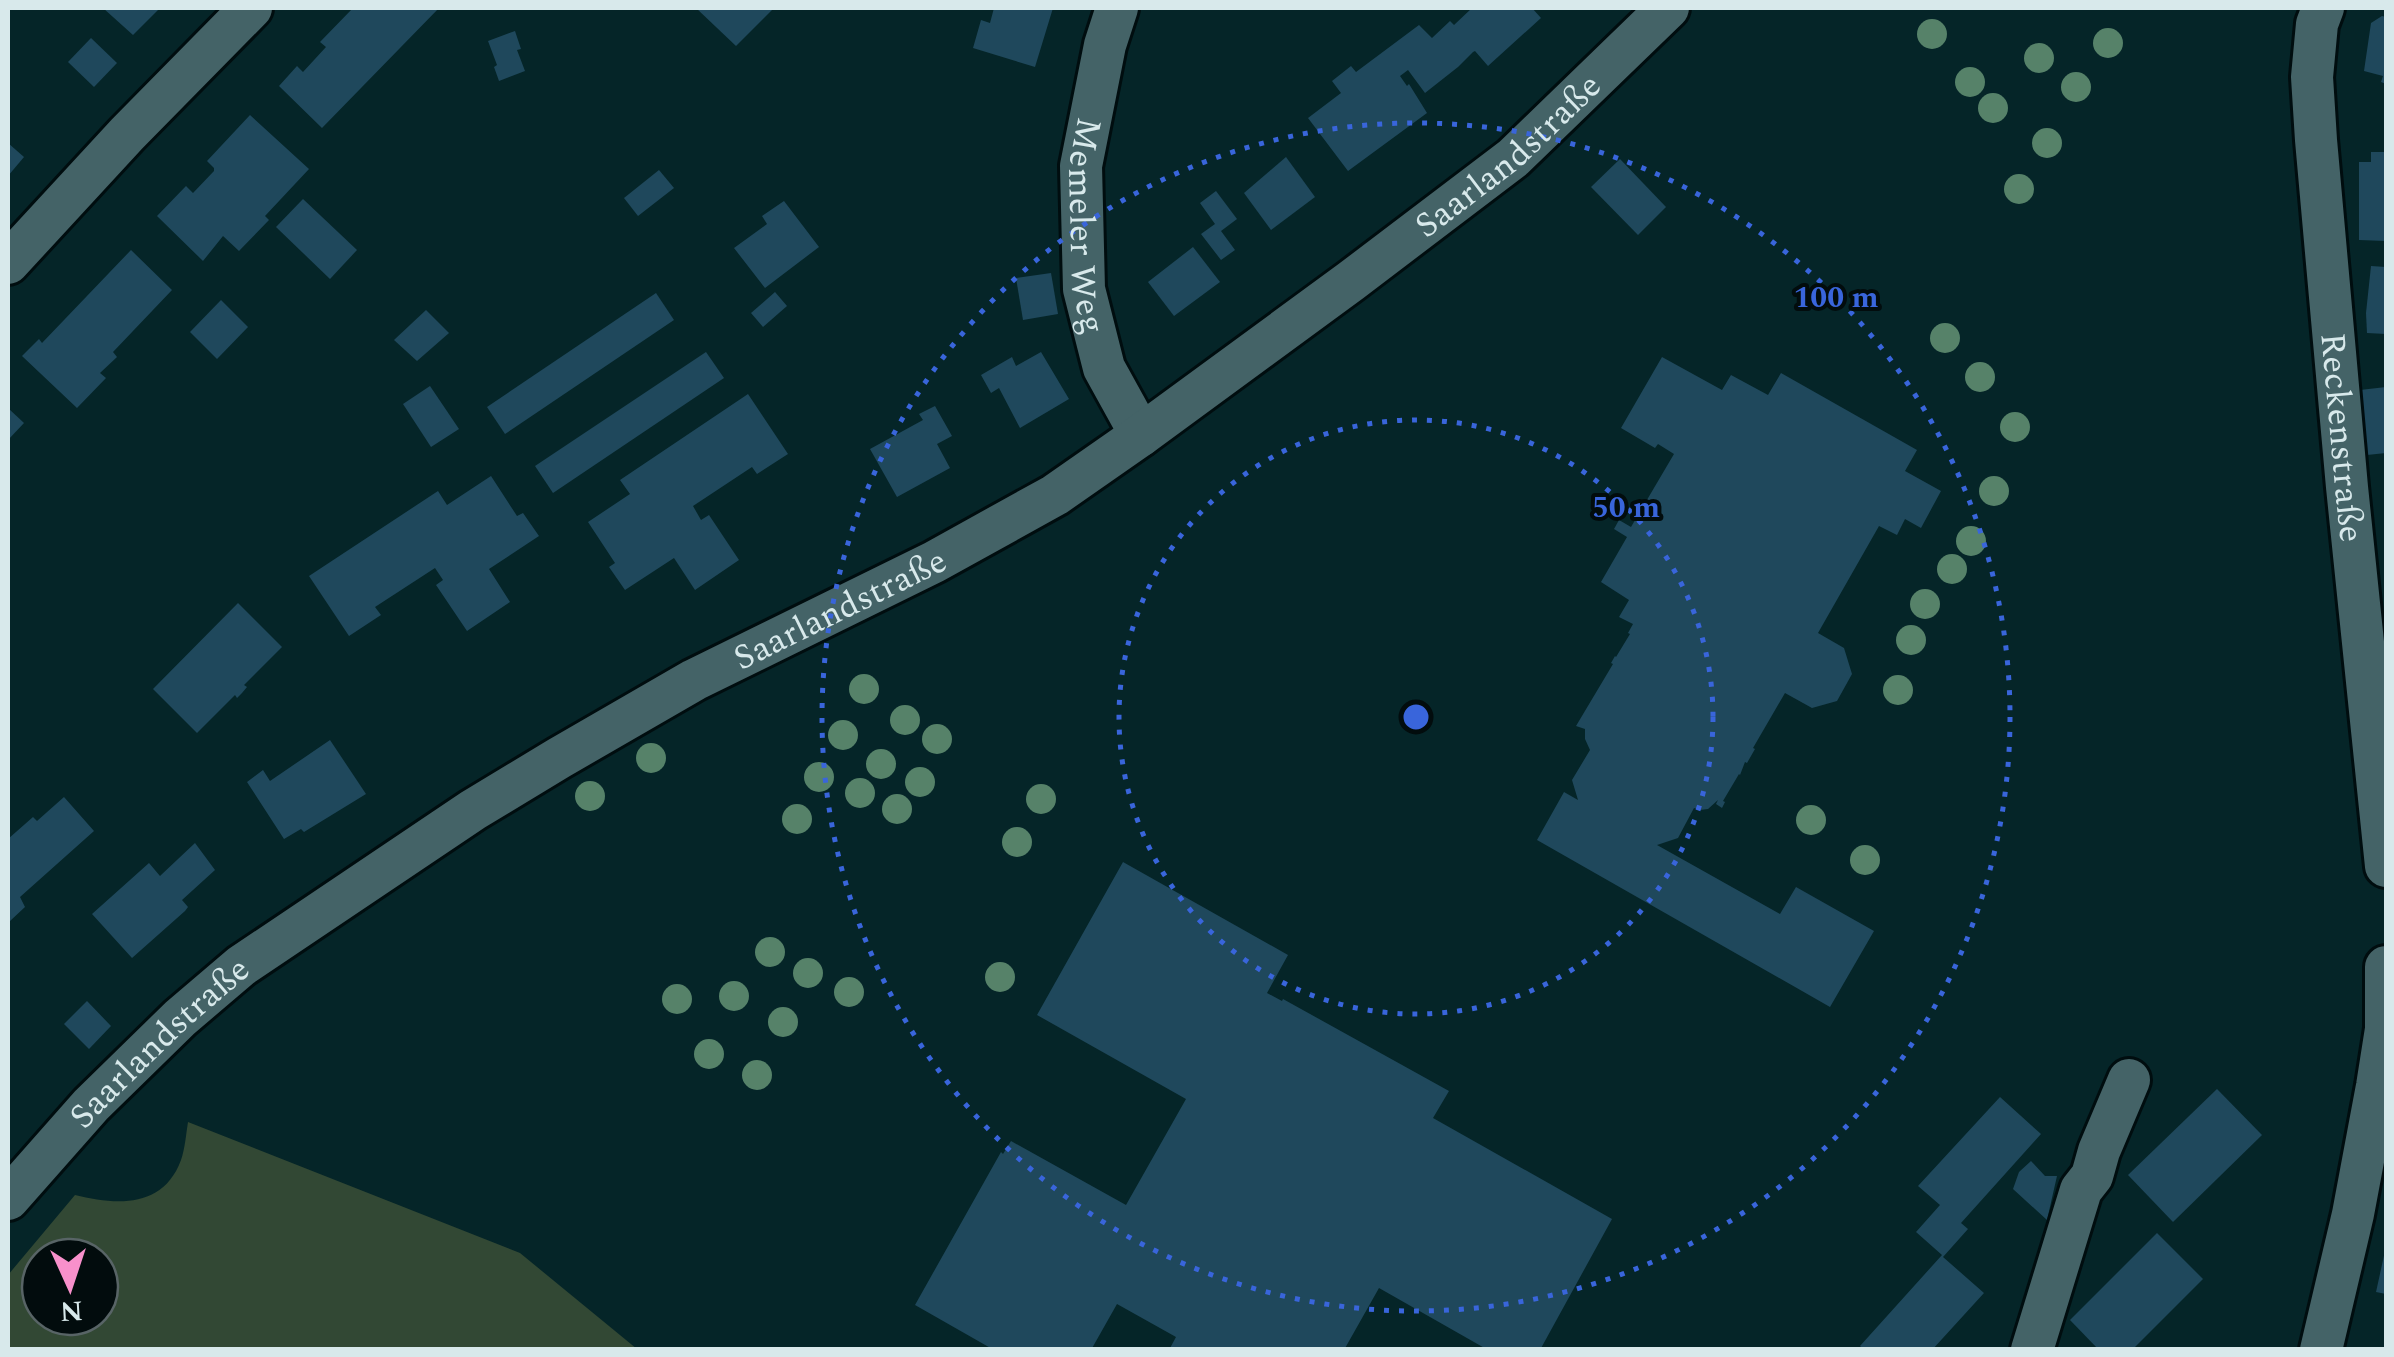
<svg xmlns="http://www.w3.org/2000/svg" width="2394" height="1357" font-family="Spectral,serif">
<rect width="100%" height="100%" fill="#052528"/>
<path fill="#324834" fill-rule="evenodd" d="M188 1122 520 1253 637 1349H8V1275L75 1195C116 1205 163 1209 181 1160 185 1149 186 1134 188 1122ZM40 1257H100V1317H40Z"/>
<g fill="#1f485c">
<polygon points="103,8 160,8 133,35"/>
<polygon points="353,8 439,8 322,128 279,86 297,66 303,72 326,47 320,42"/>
<polygon points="696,8 774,8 736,46"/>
<polygon points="994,8 1053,8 1035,67 973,48 981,20 990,23"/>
<polygon points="1472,8 1532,8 1541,18 1488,66 1475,51 1473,52 1458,67 1425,93 1408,70 1400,76 1407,86 1409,84 1427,113 1348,171 1308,118 1341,93 1332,81 1351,66 1356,72 1419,25 1432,38 1450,21 1454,25"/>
<polygon points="2382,16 2386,17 2386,84 2381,82 2383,76 2364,71 2371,23"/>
<polygon points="515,31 521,49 517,50 525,71 499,81 494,67 497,65 488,41"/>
<polygon points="91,38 117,63 94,87 68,62"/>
<polygon points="250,115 309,169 265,216 269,220 239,251 223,236 203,261 157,216 186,186 193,193 214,171 214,168 207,161"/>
<polygon points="8,143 24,157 8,176"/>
<polygon points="2371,152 2386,152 2386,241 2359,240 2359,162 2371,162"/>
<polygon points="1286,157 1315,197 1271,230 1244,193"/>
<polygon points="1620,159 1666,207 1638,235 1591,187"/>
<polygon points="659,170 674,188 638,216 624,198"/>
<polygon points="1216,191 1237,219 1221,231 1235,250 1221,260 1201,234 1215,224 1200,203"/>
<polygon points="303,199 357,250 330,279 276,227"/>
<polygon points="784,201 819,247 765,288 734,248 767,224 762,216"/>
<polygon points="1193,247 1220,282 1174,316 1148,282"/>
<polygon points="131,250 172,290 113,352 117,357 100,373 106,378 77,408 22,356 39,339 42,343"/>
<polygon points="2371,266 2386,267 2386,334 2367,333 2366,313"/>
<polygon points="1051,273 1058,314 1023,320 1016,278"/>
<polygon points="775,292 787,306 763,327 751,313"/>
<polygon points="656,293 674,320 505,434 487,407"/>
<polygon points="221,300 248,327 217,359 190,332"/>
<polygon points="426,310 449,333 417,361 394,340"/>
<polygon points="706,352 724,378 553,493 535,466"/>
<polygon points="1041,352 1069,399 1020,428 999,388 991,393 981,375 1012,357 1016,366"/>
<polygon points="1662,357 1722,390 1731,375 1768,395 1781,373 1917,450 1905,471 1941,491 1921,528 1905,519 1897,535 1879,526 1818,633 1844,648 1852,674 1837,701 1812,708 1785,693 1753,748 1755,749 1747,763 1745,762 1740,775 1739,774 1723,801 1725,802 1722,808 1716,804 1718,800 1708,809 1700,810 1694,808 1678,838 1657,845 1780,914 1796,887 1874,931 1830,1007 1537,840 1564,792 1578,800 1572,780 1590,750 1585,739 1585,729 1576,726 1613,664 1611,663 1615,656 1616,657 1630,634 1628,633 1633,624 1619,617 1629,600 1601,582 1627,537 1614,529 1619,520 1631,527 1674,454 1658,444 1655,448 1621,428"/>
<polygon points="430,386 459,429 431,447 403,404"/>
<polygon points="2386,387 2386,453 2367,455 2364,432 2361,432 2360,414 2363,413 2360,390"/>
<polygon points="748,394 788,454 757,474 752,467 693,506 701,520 709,515 739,560 695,590 674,558 625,590 609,567 615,563 588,522 630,494 620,480"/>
<polygon points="935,406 952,436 937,444 950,468 897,497 870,449 923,420 919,414"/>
<polygon points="8,408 24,423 8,440"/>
<polygon points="491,476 517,516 523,513 539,536 489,569 510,602 467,631 436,585 443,580 435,568 375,607 381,615 349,636 309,576 438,491 447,505"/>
<polygon points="238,603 282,647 244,685 247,687 242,693 237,698 235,695 197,733 153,689"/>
<polygon points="330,740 366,794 304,832 301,829 284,839 247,782 263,770 270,781"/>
<polygon points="64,797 94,831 20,897 25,907 10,921 8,919 8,839 33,817 37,821"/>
<polygon points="195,843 215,870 182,900 188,907 185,911 132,958 92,914 149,863 160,876"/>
<polygon points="1123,862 1288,955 1267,993 1282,1001 1283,999 1449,1091 1433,1118 1612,1219 1540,1350 1488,1350 1379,1288 1344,1350 1169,1350 1176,1337 1117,1304 1091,1350 994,1350 915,1305 1001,1152 1003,1154 1011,1141 1126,1205 1186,1099 1037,1015"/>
<polygon points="87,1001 111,1026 89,1049 64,1024"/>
<polygon points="2217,1089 2262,1135 2173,1222 2128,1175"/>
<polygon points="2000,1097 2041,1134 1961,1223 1968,1229 1943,1257 1984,1293 1932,1350 1864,1350 1860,1346 1942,1255 1916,1232 1940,1205 1918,1186"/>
<polygon points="2031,1161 2045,1176 2057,1176 2047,1220 2013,1189 2019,1172"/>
<polygon points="2157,1233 2203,1279 2132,1350 2099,1350 2070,1320"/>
<polygon points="2385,1251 2386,1251 2386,1294 2376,1292"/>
</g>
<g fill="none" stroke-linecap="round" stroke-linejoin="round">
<g stroke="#000d0f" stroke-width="48">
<g id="minor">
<path id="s1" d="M1117 8 1105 45 1081 166 1084 289 1104 368 1141 435"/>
<path id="s2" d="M2323 8 2317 24 2312 77 2316 140 2347 487 2386 866"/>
<polyline points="8,263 127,134 251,8"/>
<path id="s3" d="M8 1199 91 1105 180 1018 241 966 473 810 559 758 694 680 934 562 1055 495 1141 435 1351 281 1513 158 1668 8"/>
<polyline points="2032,1350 2081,1190 2092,1176 2099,1151 2129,1080"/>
<polyline points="2321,1350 2353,1214 2377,1086 2386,1029 2386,967"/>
</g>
</g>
<use href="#minor" stroke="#446367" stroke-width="42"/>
</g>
<g fill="#568269">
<circle cx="1932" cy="34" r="15"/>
<circle cx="2108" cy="43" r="15"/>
<circle cx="2039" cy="58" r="15"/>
<circle cx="1970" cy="82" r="15"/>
<circle cx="2076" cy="87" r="15"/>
<circle cx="1993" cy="108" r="15"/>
<circle cx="2047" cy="143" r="15"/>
<circle cx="2019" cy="189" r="15"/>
<circle cx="1945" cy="338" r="15"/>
<circle cx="1980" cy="377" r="15"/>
<circle cx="2015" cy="427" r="15"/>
<circle cx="1994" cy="491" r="15"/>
<circle cx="1971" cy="541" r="15"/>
<circle cx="1952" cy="569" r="15"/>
<circle cx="1925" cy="604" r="15"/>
<circle cx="1911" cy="640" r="15"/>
<circle cx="864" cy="689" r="15"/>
<circle cx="1898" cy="690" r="15"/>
<circle cx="905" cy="720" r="15"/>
<circle cx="843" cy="735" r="15"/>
<circle cx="937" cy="739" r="15"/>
<circle cx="651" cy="758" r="15"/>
<circle cx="881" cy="764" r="15"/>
<circle cx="819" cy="777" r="15"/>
<circle cx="920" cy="782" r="15"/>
<circle cx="860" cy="793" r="15"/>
<circle cx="590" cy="796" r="15"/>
<circle cx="1041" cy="799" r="15"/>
<circle cx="897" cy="809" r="15"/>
<circle cx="797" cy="819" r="15"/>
<circle cx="1811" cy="820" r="15"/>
<circle cx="1017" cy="842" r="15"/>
<circle cx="1865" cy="860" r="15"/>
<circle cx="770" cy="952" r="15"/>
<circle cx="808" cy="973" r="15"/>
<circle cx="1000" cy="977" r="15"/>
<circle cx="849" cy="992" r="15"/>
<circle cx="734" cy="996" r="15"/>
<circle cx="677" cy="999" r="15"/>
<circle cx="783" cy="1022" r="15"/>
<circle cx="709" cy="1054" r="15"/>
<circle cx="757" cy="1075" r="15"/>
</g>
<g fill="none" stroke="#3965db" stroke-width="5" stroke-dasharray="5 10">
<circle cx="1416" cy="717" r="297"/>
<circle cx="1416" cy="717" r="594"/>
</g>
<g text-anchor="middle" stroke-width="8" stroke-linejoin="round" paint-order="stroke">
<g font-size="35" fill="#d8e9eb" stroke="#020c0d">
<text dy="12" stroke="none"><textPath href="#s3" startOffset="1838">Saarlandstraße</textPath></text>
<text dy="12" stroke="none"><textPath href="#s1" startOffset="222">Memeler Weg</textPath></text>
<text dy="12" stroke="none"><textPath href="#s2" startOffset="432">Reckenstraße</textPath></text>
<text dy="12" stroke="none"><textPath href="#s3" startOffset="1028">Saarlandstraße</textPath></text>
<text dy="12" stroke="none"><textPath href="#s3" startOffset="218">Saarlandstraße</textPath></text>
</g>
</g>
<circle cx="1416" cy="717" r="15" fill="#3965db" stroke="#020c0d" stroke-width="5"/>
<g font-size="30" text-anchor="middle" font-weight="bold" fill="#3965db" stroke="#020c0d" stroke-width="8" stroke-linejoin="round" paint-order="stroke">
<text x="1836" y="307">100 m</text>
<text x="1626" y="517">50 m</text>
</g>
<rect width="2394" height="1357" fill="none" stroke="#d8e9eb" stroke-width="20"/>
<g transform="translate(70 1287) rotate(177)"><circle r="48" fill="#020c0d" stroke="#586466" stroke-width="2.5"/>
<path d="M0-8L18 38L0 25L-18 38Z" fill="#f890cb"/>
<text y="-15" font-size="28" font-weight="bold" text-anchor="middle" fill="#d8e9eb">N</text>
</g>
</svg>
